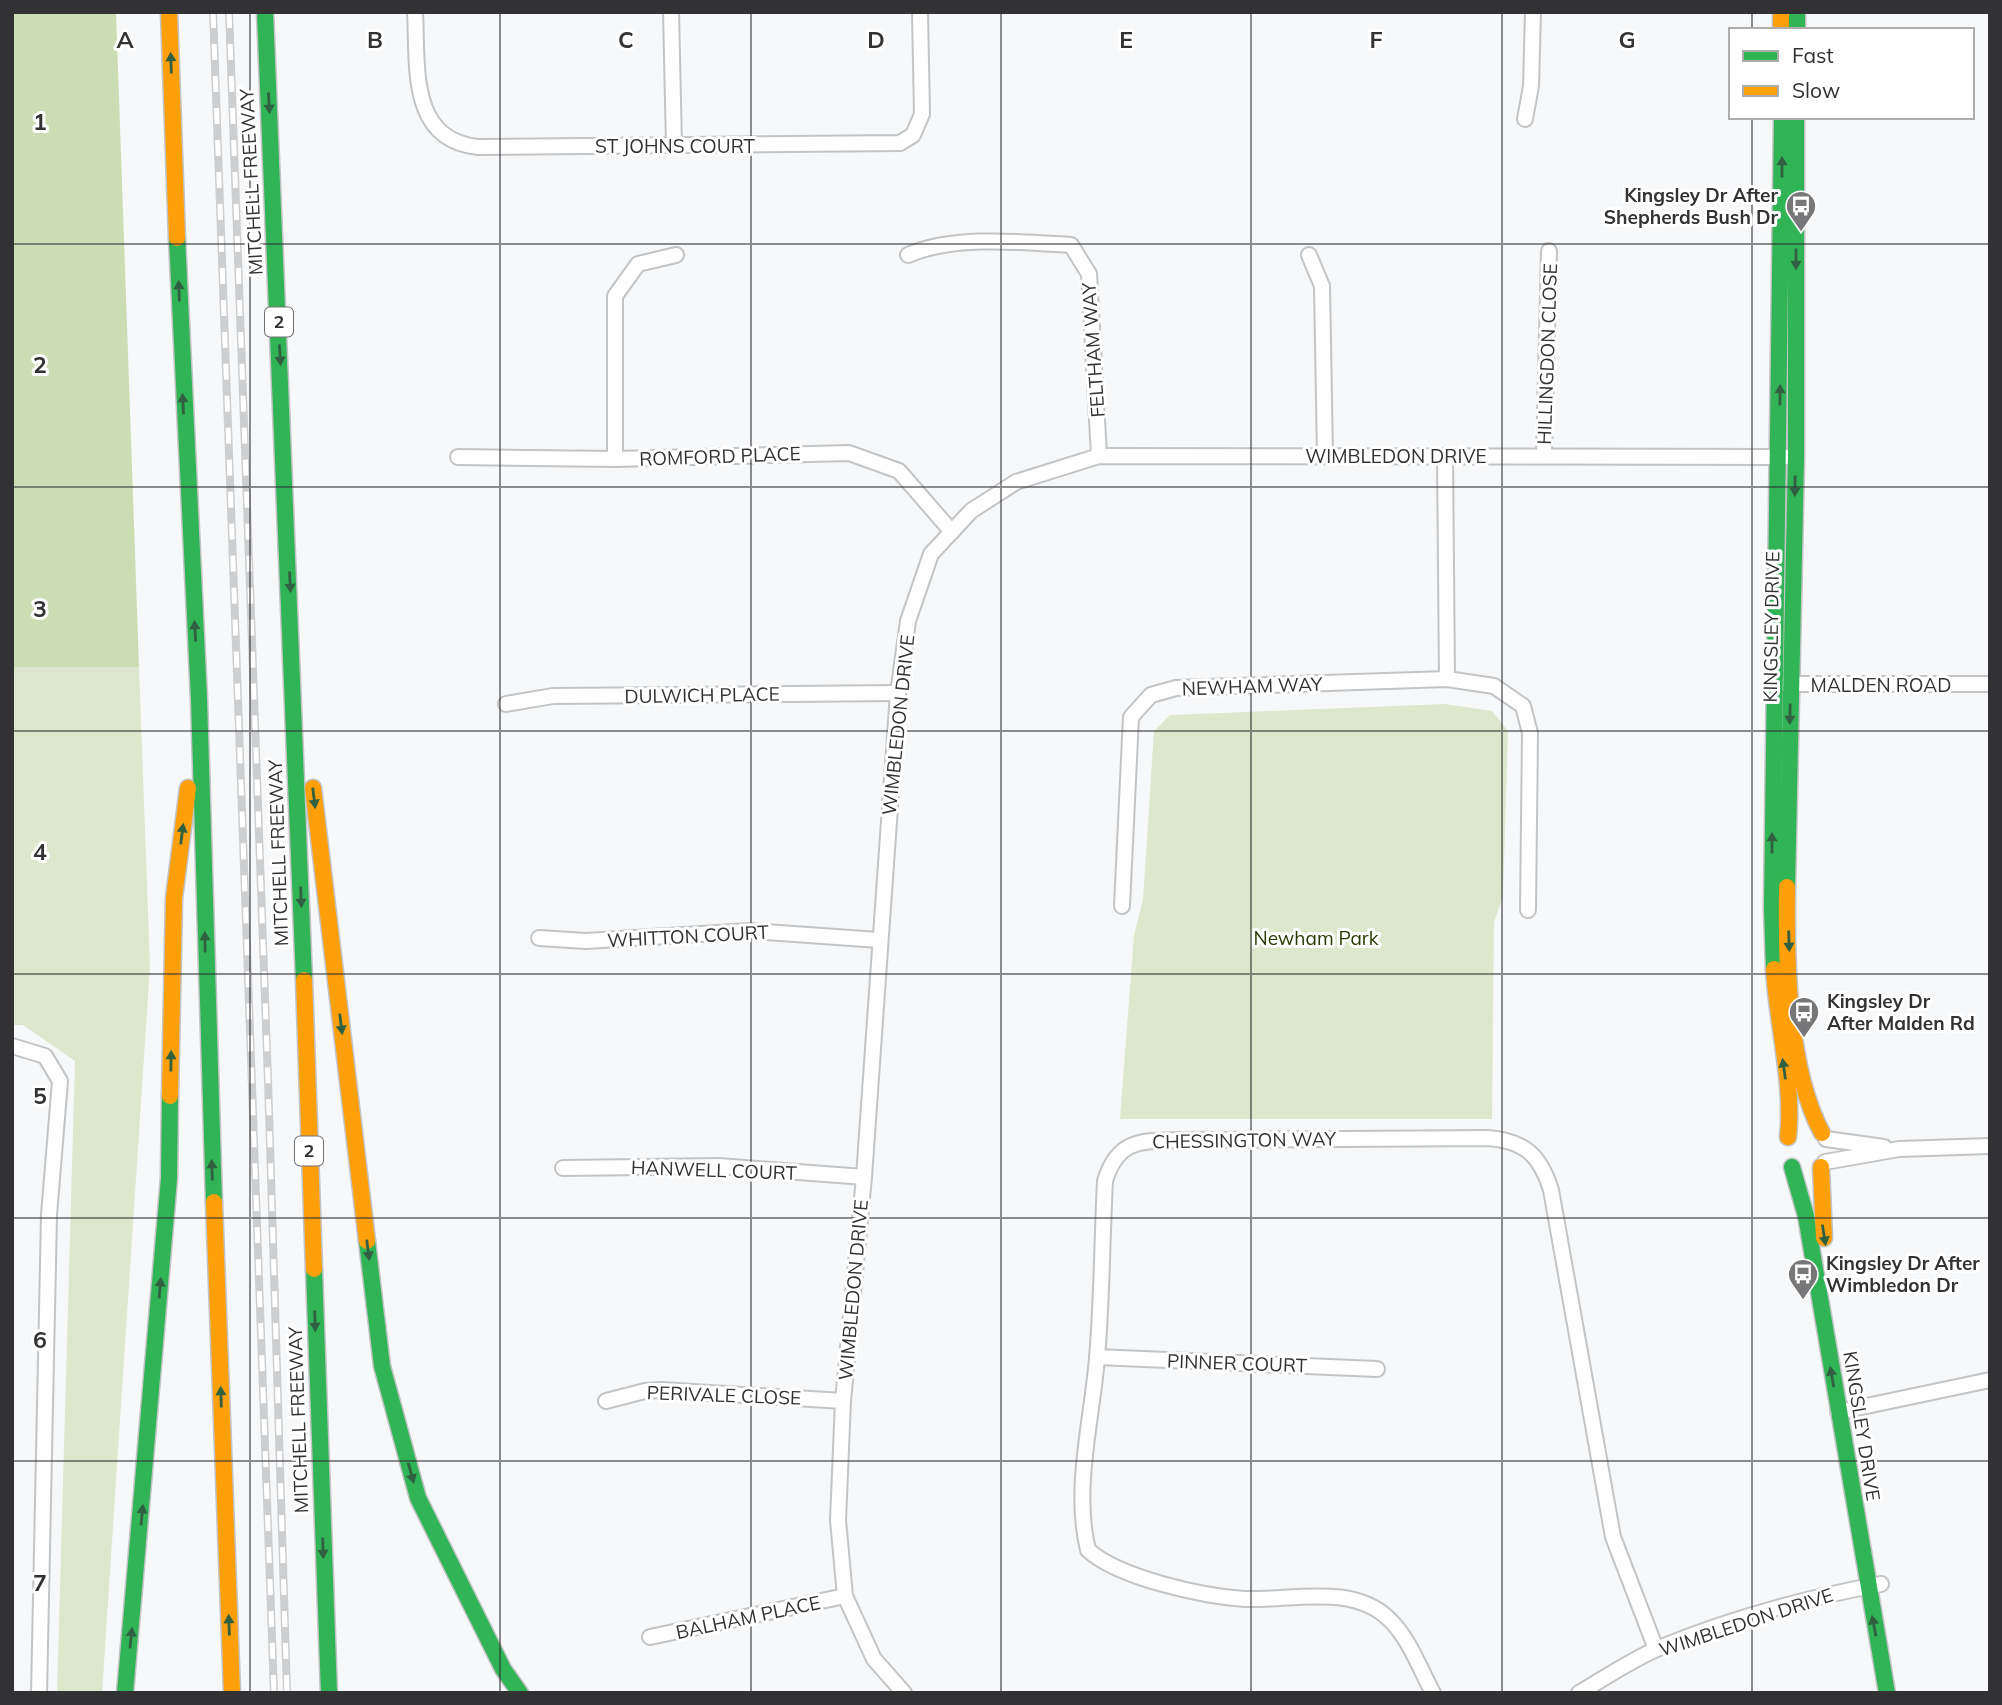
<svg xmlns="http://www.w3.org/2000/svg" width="2002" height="1705" font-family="Mulish,sans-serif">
<rect width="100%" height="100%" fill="#f7f8fa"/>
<g fill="#dce7ce">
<polygon points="12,667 139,667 150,966 102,1693 57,1693 75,1061 23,1025 12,1025"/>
<polygon points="1445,704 1492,711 1508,731 1503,897 1494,922 1492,1119 1120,1119 1134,935 1143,899 1154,731 1170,715"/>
</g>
<polygon fill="#ccddb4" points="12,12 116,12 139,667 12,667"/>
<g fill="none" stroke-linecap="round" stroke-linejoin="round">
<g stroke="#c3c4c5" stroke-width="18">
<g id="street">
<path d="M415 12C418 65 408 140 478 147L900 143 913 135 922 114 920 12"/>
<polyline points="671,12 674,146"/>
<polyline points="1525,119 1531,86 1533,12"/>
<path d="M908 255C954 235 1021 242 1071 245L1089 274 1099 456"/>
<polyline points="1309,255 1322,286 1325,456"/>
<polyline points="1445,456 1447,679"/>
<polyline points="1544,456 1549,251"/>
<polyline points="458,457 615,459 849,453 899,471 952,532"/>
<polyline points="615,459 615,296 638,264 676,255"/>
<polyline points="1785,684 1990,684"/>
<polyline points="506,704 553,696 898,693"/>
<polyline points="1122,906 1131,717 1151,695 1176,688 1447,679 1494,686 1523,706 1530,733 1528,910"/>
<polyline points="539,938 586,941 750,931 879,940"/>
<polyline points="12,1046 45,1056 60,1081 49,1215 39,1693"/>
<polyline points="1826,1139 1884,1147"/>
<polyline points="1825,1162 1899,1149 1990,1146"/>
<polyline points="563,1168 719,1166 864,1177"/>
<polyline points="1097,1357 1377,1369"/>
<polyline points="606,1401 645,1391 661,1390 843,1401"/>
<polyline points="1838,1412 1990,1380"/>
<polyline points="650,1637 845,1596"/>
<polyline points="904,1693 874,1659 845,1596 838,1520 843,1401 864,1177 898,693 908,621 931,554 971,511 1016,482 1099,456 1786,457"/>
<path d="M1433 1693C1420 1669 1409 1638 1389 1619 1352 1583 1290 1601 1244 1599 1202 1596 1119 1578 1088 1550 1073 1489 1092 1420 1097 1358 1102 1299 1102 1240 1105 1181 1118 1138 1143 1141 1182 1140L1488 1138C1525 1141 1540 1155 1551 1190L1613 1537 1656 1649"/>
<path d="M1579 1693C1605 1678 1631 1660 1659 1648 1729 1619 1806 1598 1881 1584"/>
</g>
</g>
<g stroke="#c3c4c5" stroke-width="19">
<g id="fast">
<polyline points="265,12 304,980"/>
<polyline points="1797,12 1797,30"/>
<polyline points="177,238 199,699 214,1202"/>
<polyline points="1787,887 1796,457 1796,117"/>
<polyline points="1774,969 1772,908 1782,117"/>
<polyline points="1792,1167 1806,1216 1887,1693"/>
<polyline points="367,1241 382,1366 418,1498 503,1669 520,1693"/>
<polyline points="314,1269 329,1693"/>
<polyline points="125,1693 169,1178 170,1096"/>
</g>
</g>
<g stroke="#c3c4c5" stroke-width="19">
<g id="slow">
<polyline points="169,12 177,238"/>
<polyline points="1781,12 1781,30"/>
<polyline points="313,788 367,1241"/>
<path d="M1787 887C1786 960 1787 1068 1822 1133"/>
<path d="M1774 969C1777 1023 1794 1084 1788 1137"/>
<polyline points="304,980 314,1269"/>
<polyline points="170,1096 174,898 188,788"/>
<polyline points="1821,1167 1824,1238"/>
<polyline points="214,1202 232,1693"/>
</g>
</g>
<use href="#street" stroke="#fefefe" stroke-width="14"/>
<use href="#fast" stroke="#30b455" stroke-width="16"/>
<use href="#slow" stroke="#ff9f0a" stroke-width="16"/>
<g stroke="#cdcecf" stroke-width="8">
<g id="rail">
<polyline points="213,12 274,1693"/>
<polyline points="229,12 268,1080 287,1693"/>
</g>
</g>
<use href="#rail" stroke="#fff" stroke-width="5" stroke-dasharray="16" stroke-linecap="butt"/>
</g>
<defs><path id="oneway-solid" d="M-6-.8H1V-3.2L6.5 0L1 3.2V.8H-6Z" transform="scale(1.75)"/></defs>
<g fill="#316040">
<use href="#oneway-solid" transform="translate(171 63) rotate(-92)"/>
<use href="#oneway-solid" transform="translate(269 103) rotate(87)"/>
<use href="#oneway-solid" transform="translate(1782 167) rotate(-90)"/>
<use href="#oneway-solid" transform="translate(1796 259) rotate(90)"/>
<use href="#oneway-solid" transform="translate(179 291) rotate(-92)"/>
<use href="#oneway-solid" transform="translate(280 355) rotate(87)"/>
<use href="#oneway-solid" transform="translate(1780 395) rotate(-89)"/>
<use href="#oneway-solid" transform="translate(183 404) rotate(-93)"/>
<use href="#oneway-solid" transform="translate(1795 486) rotate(91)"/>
<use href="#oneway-solid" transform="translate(290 582) rotate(87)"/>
<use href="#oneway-solid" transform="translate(195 631) rotate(-93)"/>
<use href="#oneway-solid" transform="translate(1790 714) rotate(91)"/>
<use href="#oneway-solid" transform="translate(314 798) rotate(83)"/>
<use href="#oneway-solid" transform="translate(182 834) rotate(-83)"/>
<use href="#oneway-solid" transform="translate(1772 843) rotate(-90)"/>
<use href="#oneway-solid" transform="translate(301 897) rotate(88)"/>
<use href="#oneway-solid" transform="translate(1789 941) rotate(88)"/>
<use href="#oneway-solid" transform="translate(205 942) rotate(-91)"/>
<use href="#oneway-solid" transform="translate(341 1024) rotate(83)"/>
<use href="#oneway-solid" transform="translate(171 1061) rotate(-89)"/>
<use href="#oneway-solid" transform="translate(1784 1069) rotate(-98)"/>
<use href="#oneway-solid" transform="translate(212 1170) rotate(-92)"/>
<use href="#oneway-solid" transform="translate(1824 1235) rotate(81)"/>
<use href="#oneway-solid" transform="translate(368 1250) rotate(83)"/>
<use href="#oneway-solid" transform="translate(160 1288) rotate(-85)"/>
<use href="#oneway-solid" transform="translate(315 1321) rotate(88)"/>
<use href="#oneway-solid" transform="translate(1832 1377) rotate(-100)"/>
<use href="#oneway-solid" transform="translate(221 1397) rotate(-92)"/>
<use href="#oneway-solid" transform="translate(411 1473) rotate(75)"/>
<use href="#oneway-solid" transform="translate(142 1515) rotate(-85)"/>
<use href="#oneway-solid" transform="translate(323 1548) rotate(88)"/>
<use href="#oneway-solid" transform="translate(229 1625) rotate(-92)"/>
<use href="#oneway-solid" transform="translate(1874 1626) rotate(-101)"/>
<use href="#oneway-solid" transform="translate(131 1638) rotate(-84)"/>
</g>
<path fill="none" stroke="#323234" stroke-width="2" stroke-opacity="0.55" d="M250 12V1693M500 12V1693M751 12V1693M1001 12V1693M1251 12V1693M1502 12V1693M1752 12V30M1752 117V1693M12 244H1990M12 487H1990M12 731H1990M12 974H1990M12 1218H1990M12 1461H1990"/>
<defs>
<g id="bus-pin" transform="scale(1.575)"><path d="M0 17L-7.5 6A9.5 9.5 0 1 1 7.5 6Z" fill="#777779" stroke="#fff"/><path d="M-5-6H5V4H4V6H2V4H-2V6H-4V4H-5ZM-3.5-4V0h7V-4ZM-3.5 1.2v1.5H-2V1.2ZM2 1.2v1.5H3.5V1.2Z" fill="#fff"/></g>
</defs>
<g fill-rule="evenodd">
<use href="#bus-pin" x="1801" y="206"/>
<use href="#bus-pin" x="1804" y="1012"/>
<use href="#bus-pin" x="1803" y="1274"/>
</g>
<g text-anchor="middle" stroke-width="6" stroke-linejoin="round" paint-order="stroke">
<g fill="#fff" stroke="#707071" stroke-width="2">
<rect x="265" y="307.5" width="28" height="29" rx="5"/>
<rect x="295" y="1136.5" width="28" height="29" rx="5"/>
</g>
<g font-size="18" font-weight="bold" fill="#323234">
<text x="279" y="328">2</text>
<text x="309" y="1157">2</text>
</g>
<g font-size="19" fill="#323234" stroke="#fff">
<text x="675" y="153">ST JOHNS COURT</text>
<text transform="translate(251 182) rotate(-93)" y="7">MITCHELL FREEWAY</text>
<text transform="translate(1093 350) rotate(-94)" y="7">FELTHAM WAY</text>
<text transform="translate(1547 354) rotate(-88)" y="7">HILLINGDON CLOSE</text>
<text transform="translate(720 456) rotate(-2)" y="7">ROMFORD PLACE</text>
<text x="1396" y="463">WIMBLEDON DRIVE</text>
<text transform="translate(1771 627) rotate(-89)" y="7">KINGSLEY DRIVE</text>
<text x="1881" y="692">MALDEN ROAD</text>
<text transform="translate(1252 686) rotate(-2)" y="7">NEWHAM WAY</text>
<text transform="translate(702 695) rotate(-1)" y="7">DULWICH PLACE</text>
<text transform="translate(898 725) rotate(-84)" y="7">WIMBLEDON DRIVE</text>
<text transform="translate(278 853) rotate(-92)" y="7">MITCHELL FREEWAY</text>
<text transform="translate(688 936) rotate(-3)" y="7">WHITTON COURT</text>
<text transform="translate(1244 1140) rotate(-1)" y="7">CHESSINGTON WAY</text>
<text transform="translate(714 1170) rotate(2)" y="7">HANWELL COURT</text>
<text transform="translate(853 1290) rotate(-85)" y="7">WIMBLEDON DRIVE</text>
<text transform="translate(1237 1363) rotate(2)" y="7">PINNER COURT</text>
<text transform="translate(724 1395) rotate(2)" y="7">PERIVALE CLOSE</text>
<text transform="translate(298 1420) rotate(-92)" y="7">MITCHELL FREEWAY</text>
<text transform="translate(1862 1426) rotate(81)" y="7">KINGSLEY DRIVE</text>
<text transform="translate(748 1617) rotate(-12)" y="7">BALHAM PLACE</text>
<text transform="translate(1746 1622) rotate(-18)" y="7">WIMBLEDON DRIVE</text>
</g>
<g font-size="19" font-weight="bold" fill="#323234" stroke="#fff" text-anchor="start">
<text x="1778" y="202" text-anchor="end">Kingsley Dr After<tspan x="1778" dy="22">Shepherds Bush Dr</tspan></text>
<text x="1827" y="1008">Kingsley Dr<tspan x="1827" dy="22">After Malden Rd</tspan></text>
<text x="1826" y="1270">Kingsley Dr After<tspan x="1826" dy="22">Wimbledon Dr</tspan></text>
</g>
<g font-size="19" fill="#283a00" stroke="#fff">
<text x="1316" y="945">Newham Park</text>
</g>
</g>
<g font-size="23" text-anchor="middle" font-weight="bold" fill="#323234" stroke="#fff" stroke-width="6" stroke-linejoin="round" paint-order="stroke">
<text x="125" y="48">A</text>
<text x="375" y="48">B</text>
<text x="626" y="48">C</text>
<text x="876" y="48">D</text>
<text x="1126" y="48">E</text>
<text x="1376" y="48">F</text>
<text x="1627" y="48">G</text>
<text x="40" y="130">1</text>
<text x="40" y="373">2</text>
<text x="40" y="617">3</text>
<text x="40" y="860">4</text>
<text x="40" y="1104">5</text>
<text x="40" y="1348">6</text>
<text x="40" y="1591">7</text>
</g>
<rect width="2002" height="1705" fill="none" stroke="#323234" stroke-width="28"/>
<rect x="1729" y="28" width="245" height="91" fill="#ffffff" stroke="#adadae" stroke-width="2"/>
<rect x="1743" y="51" width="35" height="10" fill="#30b455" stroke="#adadae" stroke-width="2"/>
<text x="1792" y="63" font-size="21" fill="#323234">Fast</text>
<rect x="1743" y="86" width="35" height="10" fill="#ff9f0a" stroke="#adadae" stroke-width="2"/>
<text x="1792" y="98" font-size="21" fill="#323234">Slow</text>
</svg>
